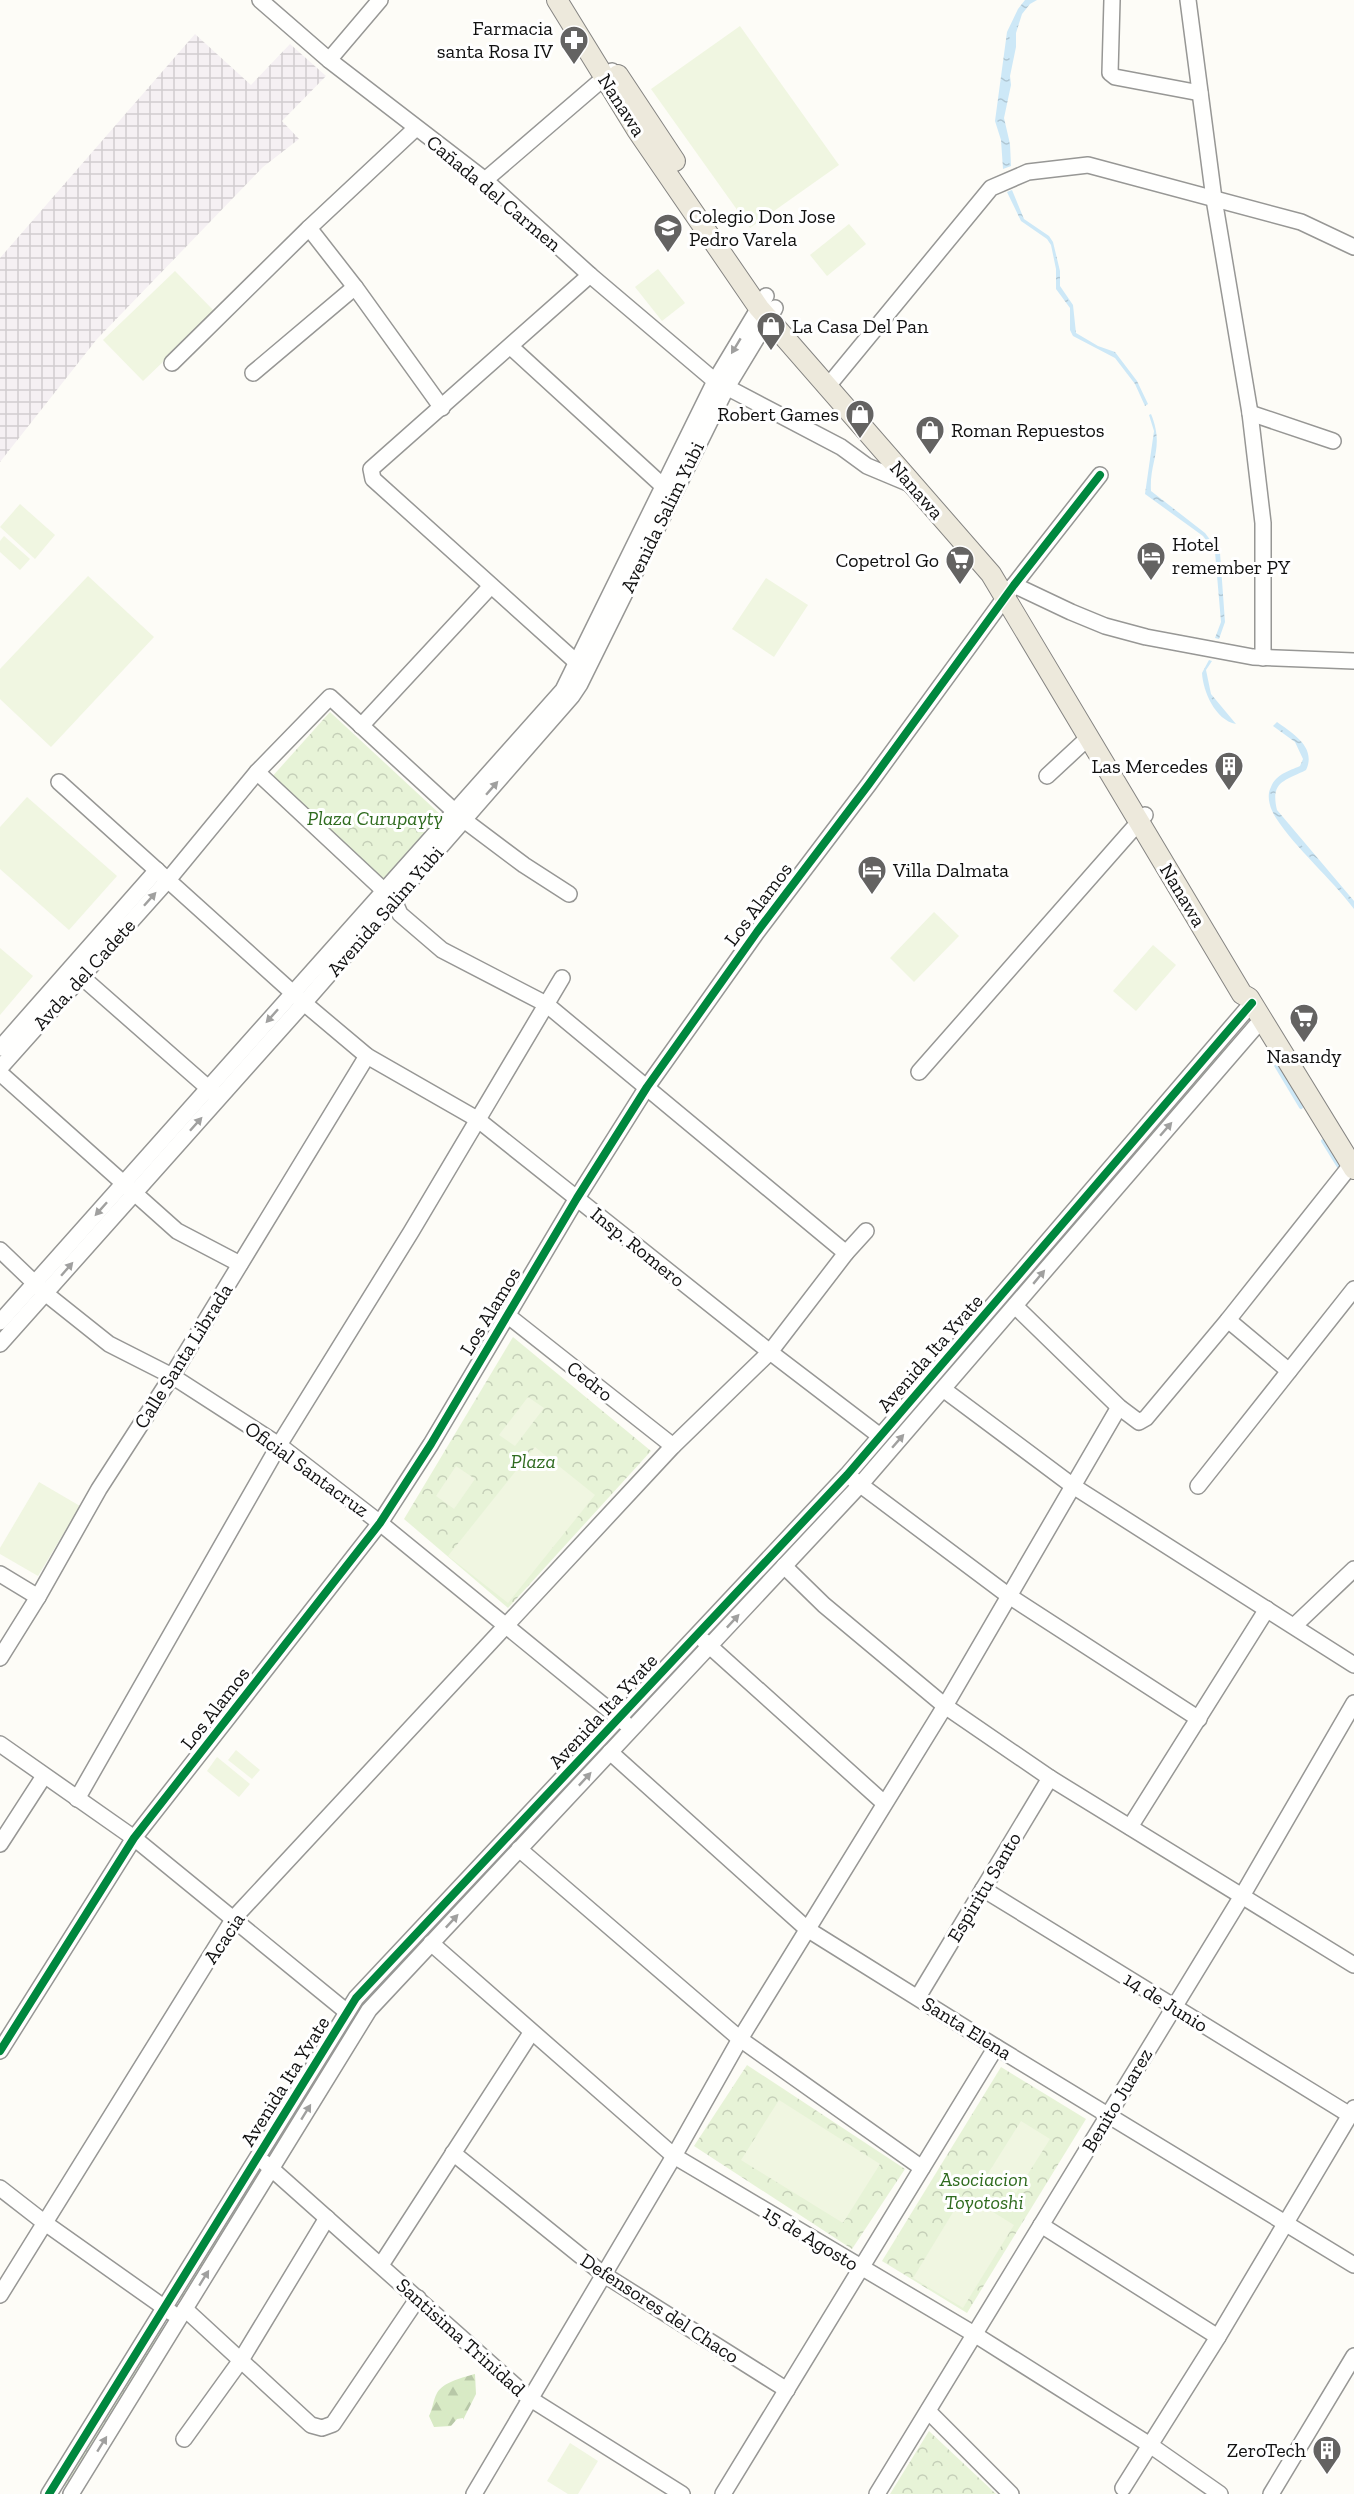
<svg xmlns="http://www.w3.org/2000/svg" width="1354" height="2494" font-family="'Zilla Slab',serif">
<defs>
<pattern id="industrial-grid" width="8" height="8" patternUnits="userSpaceOnUse" patternTransform="scale(1.5)"><rect width="8" height="8" fill="#f5f0f3"/><path d="M0 4h8M4 0v8" fill="none" stroke="#d1cdcf"/></pattern>
<pattern id="grass-dots" width="8" height="8" patternUnits="userSpaceOnUse" patternTransform="scale(1.5)"><rect width="8" height="8" fill="#e7f3d7"/><path d="M2 2h.1M6 6h.1" fill="none" stroke="#c5cfb8" stroke-width="1.8" stroke-linecap="round"/></pattern>
<pattern id="forest-firs" width="22" height="20" patternUnits="userSpaceOnUse" patternTransform="scale(1.5)"><rect width="22" height="20" fill="#d8eac5"/><path d="M5 1l3.5 6h-7zM16 11l3.5 6h-7z" fill="#b8c8a8"/></pattern>
<pattern id="park-crowns" width="20" height="18" patternUnits="userSpaceOnUse" patternTransform="scale(1.5)"><rect width="20" height="18" fill="#e7f3d7"/><path d="M2 6a3 3 0 1 1 6 0M12 15a3 3 0 1 1 6 0" fill="none" stroke="#c5cfb8"/></pattern>
<pattern id="water-ripples" width="26" height="14" patternUnits="userSpaceOnUse" patternTransform="scale(1.5)"><rect width="26" height="14" fill="#cde8f7"/><path d="M2 4q2-2 4 0t4 0M15 11q2-2 4 0t4 0" fill="none" stroke="#afc6d3"/></pattern>
</defs>
<rect width="100%" height="100%" fill="#fdfcf7"/>
<polygon fill="url(#industrial-grid)" points="195,34 251,85 290,44 326,76 282,121 299,139 263,167 97,339 0,462 0,258"/>
<g fill="url(#grass-dots)">
<polygon points="1229,1041 1232,1043 1001,1310 999,1308"/>
<polygon points="972,1339 976,1340 860,1472"/>
<polygon points="617,1730 619,1732 388,1977 387,1976"/>
<polygon points="361,2002 364,2005 271,2153 269,2151"/>
<polygon points="259,2165 263,2168 182,2299 179,2299"/>
<polygon points="160,2326 164,2329 67,2486 63,2486"/>
</g>
<path fill="url(#forest-firs)" d="M475 2374 476 2394 463 2420V2418L457 2419 451 2426 434 2427 429 2416C433 2408 433 2400 437 2393 443 2382 464 2377 475 2374Z"/>
<g fill="url(#park-crowns)">
<polygon points="330,712 441,815 377,886 270,779"/>
<polygon points="513,1337 651,1451 508,1608 404,1519"/>
<polygon points="747,2065 905,2169 852,2249 694,2146"/>
<polygon points="1001,2067 1086,2119 967,2313 882,2261"/>
<polygon points="929,2431 996,2494 890,2494"/>
</g>
<g fill="#f0f6e1">
<polygon points="740,26 839,165 750,228 651,89"/>
<polygon points="849,224 866,244 827,276 810,255"/>
<polygon points="658,269 685,303 662,321 635,287"/>
<polygon points="175,271 215,312 143,381 103,340"/>
<polygon points="20,504 55,535 35,559 0,527"/>
<polygon points="4,536 30,559 20,570 0,552 0,541"/>
<polygon points="88,576 154,637 51,747 0,699 0,669"/>
<polygon points="766,578 808,605 774,657 732,629"/>
<polygon points="27,797 117,876 69,930 0,869 0,827"/>
<polygon points="934,912 959,936 914,982 890,958"/>
<polygon points="1153,945 1176,965 1136,1011 1113,991"/>
<polygon points="0,948 33,976 0,1015"/>
<polygon points="528,1397 544,1408 515,1446 499,1435"/>
<polygon points="535,1447 595,1495 508,1603 448,1556"/>
<polygon points="456,1466 475,1479 454,1509 436,1496"/>
<polygon points="39,1482 80,1506 38,1576 0,1554 0,1548"/>
<polygon points="236,1750 260,1770 252,1779 228,1760"/>
<polygon points="217,1757 250,1784 239,1797 207,1771"/>
<polygon points="779,2100 880,2164 843,2223 741,2160"/>
<polygon points="1021,2121 1050,2139 1016,2193 987,2175"/>
<polygon points="964,2194 1014,2225 963,2308 913,2278"/>
<polygon points="570,2443 598,2461 578,2494 568,2494 547,2481"/>
</g>
<g fill="url(#water-ripples)">
<polygon points="1025,0 1037,0 1030,4 1022,14 1016,33 1016,47 1010,76 1011,85 1004,118 1010,144 1011,166 1003,169 1001,140 995,121 1007,32 1018,9"/>
<polygon points="1012,190 1024,219 1049,236 1053,242 1060,271 1060,286 1073,305 1076,333 1098,346 1115,352 1137,381 1148,404 1145,406 1135,384 1115,358 1073,336 1070,330 1070,308 1056,289 1056,269 1051,245 1047,239 1021,221 1007,192"/>
<path d="M1151 414C1165 448 1149 461 1151 491L1205 533 1220 553 1225 622 1219 639 1215 638 1221 622 1215 552 1203 536 1145 494 1154 431 1149 415Z"/>
<path d="M1209 660 1212 661 1206 670 1211 694 1236 724C1215 720 1203 691 1202 673Z"/>
<path d="M1277 722C1292 733 1317 747 1306 770 1285 781 1270 781 1277 810L1354 901V909C1331 878 1296 849 1276 818 1270 809 1266 796 1271 787 1276 774 1289 771 1300 766L1303 759 1295 742 1273 726Z"/>
</g>
<g fill="none" stroke-linecap="round" stroke-linejoin="round">
<g stroke="#cde8f7" stroke-width="4">
<polyline points="1274,1062 1301,1107"/>
<polyline points="1323,1141 1341,1170"/>
</g>
<g stroke="#979795" stroke-width="18">
<g id="minor">
<polyline points="260,0 329,60 485,180 590,275 715,381 841,447 867,466 910,484"/>
<polyline points="1112,0 1110,73 1115,77 1200,93"/>
<polyline points="1188,0 1214,199 1250,413 1263,523 1263,658"/>
<polyline points="329,60 380,0"/>
<polyline points="485,180 612,71"/>
<polyline points="309,228 355,287 442,408"/>
<polyline points="511,347 664,487"/>
<polyline points="172,363 309,228 416,128"/>
<polyline points="253,373 355,287"/>
<polyline points="828,386 991,188 1028,172 1088,165 1301,222 1354,247"/>
<polyline points="1250,413 1333,441"/>
<polyline points="1014,585 1071,612 1105,626 1146,637 1253,657 1354,661"/>
<polyline points="584,669 373,479 371,469 590,275"/>
<polyline points="361,726 491,586"/>
<polyline points="257,772 394,900 400,914 442,950 546,1004 846,1253"/>
<polyline points="1047,776 1089,737"/>
<polyline points="59,782 304,1003 367,1056 477,1119 770,1352 880,1436"/>
<polyline points="75,971 215,1094"/>
<polyline points="0,1048 157,870"/>
<polyline points="0,1068 168,880 257,772 330,697 464,820 524,865 569,894"/>
<polyline points="919,1072 1145,815"/>
<polyline points="0,1073 177,1231 240,1264"/>
<polyline points="0,1250 45,1293 109,1344 172,1376 279,1445 380,1523 625,1723"/>
<polyline points="1015,1306 1119,1407 1139,1422 1146,1418 1228,1320 1351,1165"/>
<polyline points="507,1315 673,1446"/>
<polyline points="1228,1320 1289,1371"/>
<polyline points="0,1322 563,690 715,381 766,296"/>
<polyline points="0,1344 304,1003 572,696 580,684 727,387 775,308"/>
<polyline points="943,1389 1073,1486 1354,1665"/>
<polyline points="854,1480 1009,1596 1199,1719"/>
<polyline points="1198,1486 1354,1289"/>
<polyline points="784,1566 824,1605 945,1706 1050,1778 1354,1965"/>
<polyline points="0,1574 38,1597"/>
<polyline points="1294,1626 1354,1569"/>
<polyline points="704,1641 884,1803"/>
<polyline points="0,1658 38,1597 99,1489 172,1376 367,1056"/>
<polyline points="0,1744 134,1838 347,2012"/>
<polyline points="610,1752 807,1929 996,2047 1354,2265"/>
<polyline points="77,1799 279,1445 411,1232 562,978"/>
<polyline points="1130,1827 1267,1609"/>
<polyline points="0,1844 44,1776"/>
<polyline points="519,1849 740,2039 922,2168"/>
<polyline points="983,1889 1350,2115"/>
<polyline points="431,1943 674,2156 974,2334 1150,2445 1220,2494"/>
<polyline points="918,1997 1050,1778"/>
<polyline points="0,2051 134,1838 380,1523 431,1444 577,1198 647,1087 757,932 869,784 1014,585 1100,475"/>
<polyline points="453,2153 603,2274 787,2390"/>
<polyline points="265,2163 529,2398 682,2494"/>
<polyline points="0,2188 45,2223 172,2313"/>
<polyline points="1041,2225 1218,2337"/>
<polyline points="381,2265 531,2033"/>
<polyline points="0,2295 234,1918 673,1446 770,1352 846,1253 866,1231"/>
<polyline points="185,2309 311,2425 322,2428 333,2424 418,2298"/>
<polyline points="928,2411 1011,2494"/>
<polyline points="184,2439 241,2360 327,2218"/>
<polyline points="1123,2488 1218,2337 1354,2108"/>
<polyline points="49,2494 356,1998 847,1475 1252,1003"/>
<polyline points="71,2494 369,2010 860,1485 1262,1019"/>
<polyline points="474,2494 674,2156 740,2039 945,1706 1119,1407"/>
<polyline points="723,2494 996,2047"/>
<polyline points="877,2494 1242,1896 1354,1703"/>
<polyline points="1271,2494 1354,2356"/>
</g>
</g>
<g stroke="#858482" stroke-width="22">
<g id="major">
<polyline points="557,0 637,130 759,308 991,574 1242,994 1249,998 1354,1169"/>
<polyline points="618,75 675,161"/>
</g>
</g>
<use href="#minor" stroke="#fffffe" stroke-width="15"/>
<use href="#major" stroke="#ede9dc" stroke-width="20"/>
<g stroke="#fff" stroke-width="11">
<g id="cycleway">
<polyline points="0,2051 134,1838 380,1523 431,1444 577,1198 647,1087 757,932 869,784 1014,585 1100,475"/>
<polyline points="49,2494 356,1998 847,1475 1252,1003"/>
</g>
</g>
<use href="#cycleway" stroke="#00873e" stroke-width="8"/>
</g>
<defs><path id="oneway-solid" d="M-6-.8H1V-3.2L6.5 0L1 3.2V.8H-6Z" transform="scale(1.5)"/></defs>
<g fill="#a0a09f">
<use href="#oneway-solid" transform="translate(736 346) rotate(121)"/>
<use href="#oneway-solid" transform="translate(492 788) rotate(-49)"/>
<use href="#oneway-solid" transform="translate(150 899) rotate(-48)"/>
<use href="#oneway-solid" transform="translate(272 1016) rotate(132)"/>
<use href="#oneway-solid" transform="translate(196 1124) rotate(-48)"/>
<use href="#oneway-solid" transform="translate(1166 1129) rotate(-49)"/>
<use href="#oneway-solid" transform="translate(101 1209) rotate(132)"/>
<use href="#oneway-solid" transform="translate(67 1269) rotate(-49)"/>
<use href="#oneway-solid" transform="translate(1039 1277) rotate(-50)"/>
<use href="#oneway-solid" transform="translate(898 1441) rotate(-49)"/>
<use href="#oneway-solid" transform="translate(733 1621) rotate(-47)"/>
<use href="#oneway-solid" transform="translate(585 1779) rotate(-47)"/>
<use href="#oneway-solid" transform="translate(452 1921) rotate(-47)"/>
<use href="#oneway-solid" transform="translate(306 2112) rotate(-58)"/>
<use href="#oneway-solid" transform="translate(204 2278) rotate(-58)"/>
<use href="#oneway-solid" transform="translate(102 2444) rotate(-58)"/>
</g>
<defs>
<g id="pharmacy-pin" transform="scale(1.5)"><path d="M0 17L-7.5 6A9.5 9.5 0 1 1 7.5 6Z" fill="#646362" stroke="#fff"/><path d="M-2-6h4v4h4v4h-4v4h-4v-4h-4v-4h4Z" fill="#fff"/></g>
<g id="school-pin" transform="scale(1.5)"><path d="M0 17L-7.5 6A9.5 9.5 0 1 1 7.5 6Z" fill="#646362" stroke="#fff"/><path d="M0-5L7-2L0 1L-7-2ZM-4 1L0 2.5L4 1V4Q0 6-4 4Z" fill="#fff"/></g>
<g id="shop-pin" transform="scale(1.5)"><path d="M0 17L-7.5 6A9.5 9.5 0 1 1 7.5 6Z" fill="#646362" stroke="#fff"/><path d="M-5-2.5h2.3a2.7 3.5 0 0 1 5.4 0H5L5.5 6h-11ZM-1.5-2.5h3a1.5 2.3 0 0 0-3 0Z" fill="#fff"/></g>
<g id="hotel-pin" transform="scale(1.5)"><path d="M0 17L-7.5 6A9.5 9.5 0 1 1 7.5 6Z" fill="#646362" stroke="#fff"/><path d="M-6-4.5h1.5V1H6V5H4.5V3h-9V5H-6ZM-4 0a1.8 1.8 0 1 1 3.6 0ZM.5 0V-2.5h3Q6-2.5 6 0Z" fill="#fff"/></g>
<g id="supermarket-pin" transform="scale(1.5)"><path d="M0 17L-7.5 6A9.5 9.5 0 1 1 7.5 6Z" fill="#646362" stroke="#fff"/><path d="M-6-5.5h2.5l.6 2H6L4.5 2H-2.5L-4.4-4H-6ZM-1.5 3.2a1.3 1.3 0 1 0 .1 0ZM3 3.2a1.3 1.3 0 1 0 .1 0Z" fill="#fff"/></g>
<g id="building-pin" transform="scale(1.5)"><path d="M0 17L-7.5 6A9.5 9.5 0 1 1 7.5 6Z" fill="#646362" stroke="#fff"/><path d="M-4-6H4V6H1V3H-1V6H-4ZM-2.5-4.3h1.7v1.8h-1.7ZM.8-4.3h1.7v1.8H.8ZM-2.5-1h1.7V.8h-1.7ZM.8-1h1.7V.8H.8Z" fill="#fff"/></g>
</defs>
<g fill-rule="evenodd">
<use href="#pharmacy-pin" x="574" y="40"/>
<use href="#school-pin" x="668" y="228"/>
<use href="#shop-pin" x="771" y="326"/>
<use href="#shop-pin" x="860" y="414"/>
<use href="#shop-pin" x="930" y="430"/>
<use href="#hotel-pin" x="1151" y="556"/>
<use href="#supermarket-pin" x="960" y="560"/>
<use href="#building-pin" x="1229" y="766"/>
<use href="#hotel-pin" x="872" y="870"/>
<use href="#supermarket-pin" x="1304" y="1018"/>
<use href="#building-pin" x="1327" y="2450"/>
</g>
<g text-anchor="middle" stroke-width="6" stroke-linejoin="round" paint-order="stroke">
<g font-size="20" fill="#111" stroke="#fff" text-anchor="end">
<text x="553" y="35">Farmacia<tspan x="553" dy="23">santa Rosa IV</tspan></text>
<text x="689" y="223" text-anchor="start">Colegio Don Jose<tspan x="689" dy="23">Pedro Varela</tspan></text>
<text x="792" y="333" text-anchor="start">La Casa Del Pan</text>
<text x="839" y="421">Robert Games</text>
<text x="951" y="437" text-anchor="start">Roman Repuestos</text>
<text x="1172" y="551" text-anchor="start">Hotel<tspan x="1172" dy="23">remember PY</tspan></text>
<text x="939" y="567">Copetrol Go</text>
<text x="1208" y="773">Las Mercedes</text>
<text x="893" y="877" text-anchor="start">Villa Dalmata</text>
<text x="1304" y="1063" text-anchor="middle">Nasandy</text>
<text x="1306" y="2457">ZeroTech</text>
</g>
<g font-size="20" fill="#111" stroke="#fff">
<text transform="translate(622 105) rotate(57)" y="7">Nanawa</text>
<text transform="translate(494 193) rotate(40)" y="7">Cañada del Carmen</text>
<text transform="translate(917 490) rotate(49)" y="7">Nanawa</text>
<text transform="translate(662 517) rotate(-64)" y="7">Avenida Salim Yubi</text>
<text transform="translate(1183 895) rotate(59)" y="7">Nanawa</text>
<text transform="translate(758 904) rotate(-53)" y="7">Los Alamos</text>
<text transform="translate(385 911) rotate(-49)" y="7">Avenida Salim Yubi</text>
<text transform="translate(84 974) rotate(-48)" y="7">Avda. del Cadete</text>
<text transform="translate(638 1247) rotate(39)" y="7">Insp. Romero</text>
<text transform="translate(490 1311) rotate(-59)" y="7">Los Alamos</text>
<text transform="translate(930 1353) rotate(-49)" y="7">Avenida Ita Yvate</text>
<text transform="translate(183 1356) rotate(-58)" y="7">Calle Santa Librada</text>
<text transform="translate(590 1381) rotate(38)" y="7">Cedro</text>
<text transform="translate(307 1469) rotate(36)" y="7">Oficial Santacruz</text>
<text transform="translate(215 1708) rotate(-52)" y="7">Los Alamos</text>
<text transform="translate(603 1711) rotate(-47)" y="7">Avenida Ita Yvate</text>
<text transform="translate(984 1887) rotate(-59)" y="7">Espiritu Santo</text>
<text transform="translate(224 1938) rotate(-56)" y="7">Acacia</text>
<text transform="translate(1166 2002) rotate(32)" y="7">14 de Junio</text>
<text transform="translate(967 2028) rotate(32)" y="7">Santa Elena</text>
<text transform="translate(285 2081) rotate(-58)" y="7">Avenida Ita Yvate</text>
<text transform="translate(1117 2100) rotate(-59)" y="7">Benito Juarez</text>
<text transform="translate(811 2238) rotate(31)" y="7">15 de Agosto</text>
<text transform="translate(660 2308) rotate(33)" y="7">Defensores del Chaco</text>
<text transform="translate(461 2337) rotate(42)" y="7">Santisima Trinidad</text>
</g>
<g font-size="20" font-style="italic" fill="#2f6b1f" stroke="#fff">
<text x="375" y="825">Plaza Curupayty</text>
<text x="533" y="1468">Plaza</text>
<text x="984" y="2186">Asociacion<tspan x="984" dy="23">Toyotoshi</tspan></text>
</g>
</g>
</svg>
